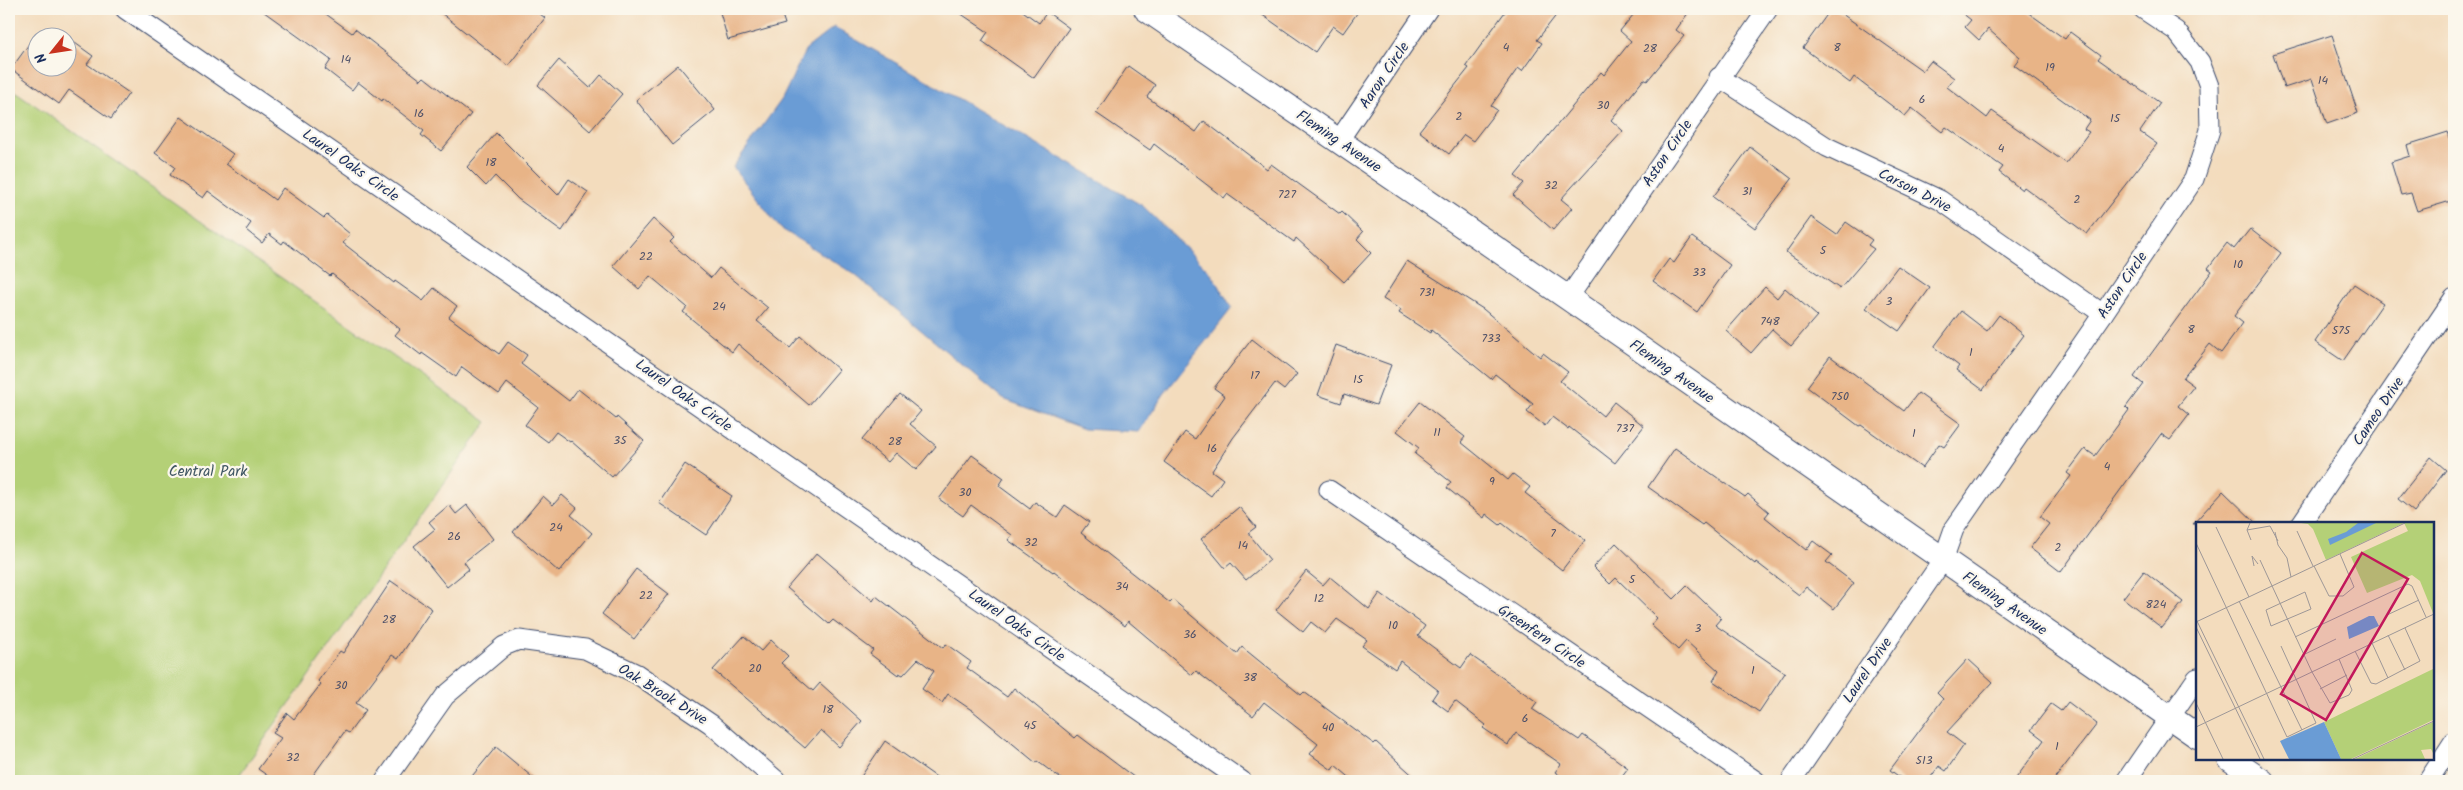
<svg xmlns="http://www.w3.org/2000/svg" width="2463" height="790" font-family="Kalam,sans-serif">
<rect width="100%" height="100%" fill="#fbf7ec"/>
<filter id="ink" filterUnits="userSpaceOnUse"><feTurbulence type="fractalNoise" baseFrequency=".02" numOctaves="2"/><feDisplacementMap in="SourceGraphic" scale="10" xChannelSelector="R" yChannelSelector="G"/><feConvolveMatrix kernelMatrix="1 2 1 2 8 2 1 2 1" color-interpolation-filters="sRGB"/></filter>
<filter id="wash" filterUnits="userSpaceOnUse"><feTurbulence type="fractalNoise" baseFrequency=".0096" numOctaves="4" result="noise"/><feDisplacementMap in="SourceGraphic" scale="20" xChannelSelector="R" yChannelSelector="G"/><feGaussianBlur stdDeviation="1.12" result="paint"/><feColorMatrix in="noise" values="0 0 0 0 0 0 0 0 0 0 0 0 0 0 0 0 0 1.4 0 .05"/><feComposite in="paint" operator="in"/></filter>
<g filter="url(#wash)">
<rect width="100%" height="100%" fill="#f3dcbd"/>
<polygon fill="#b4d077" stroke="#68806a" points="9,87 487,422 235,781 9,781"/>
<polygon fill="#6a9cd5" stroke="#42669a" points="834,27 1143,206 1211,273 1232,308 1164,394 1139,432 1084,429 1003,399 854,274 780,228 733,167 782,99 806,49"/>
<g id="blocks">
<g fill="#e8b487">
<polygon points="260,9 319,9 352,33 355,29 421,80 424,77 471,114 441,151 421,135 424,131 383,99 382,101 358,82 352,90 325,69 331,60"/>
<polygon points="436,9 534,9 545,18 508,66"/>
<polygon points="719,9 780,9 785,24 728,40"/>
<polygon points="954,9 1020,9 1039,23 1047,12 1069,28 1034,78 982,41 988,32"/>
<polygon points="1254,9 1360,9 1343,33 1333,26 1315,52"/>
<polygon points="1507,9 1561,9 1537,40 1542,43 1522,71 1518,68 1491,106 1497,110 1473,141 1464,135 1449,154 1419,131 1469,68 1466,66"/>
<polygon points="1638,9 1691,9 1676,30 1684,36 1647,81 1644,79 1611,120 1623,131 1561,199 1572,208 1553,230 1513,195 1524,183 1515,176 1601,72 1604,75 1631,41 1620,31"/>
<polygon points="1831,9 1835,9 1923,71 1931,61 1954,78 1947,87 1987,118 1992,111 2066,163 2089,132 2084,129 2090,120 2014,65 2020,57 1988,29 1979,40 1965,27 1971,20 1957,9 2023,9 2065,39 2070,32 2101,55 2098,59 2160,103 2140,132 2157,144 2087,234 2024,187 2022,190 1999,172 2003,167 1946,127 1942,132 1912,108 1905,116 1854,77 1850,83 1803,48"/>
<polygon points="37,33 43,38 38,38 38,68 68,68 68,38 93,56 87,64 129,93 111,119 69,90 59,104 11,69"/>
<polygon points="2332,35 2358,113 2327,124 2312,79 2284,88 2273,54"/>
<polygon points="559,60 590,88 601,75 622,94 590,131 538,85"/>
<polygon points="678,65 715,110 672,145 636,100"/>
<polygon points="1128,66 1155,85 1147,97 1196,132 1204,121 1267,169 1271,164 1340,214 1342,212 1363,232 1357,239 1371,253 1344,282 1296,238 1294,242 1227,194 1224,198 1154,144 1150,150 1096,113"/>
<polygon points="181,117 233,154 226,164 275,200 283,188 324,218 327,215 350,234 343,243 394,283 395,281 423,301 434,288 457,306 449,317 499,354 508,342 527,355 521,364 569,401 578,389 616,419 617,417 644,441 612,477 571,441 570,442 556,432 548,442 525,425 538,407 507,383 499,394 462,367 456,377 422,353 421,355 395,335 400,329 332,274 330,276 284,241 282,244 269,234 262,243 246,230 251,223 208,191 203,198 170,175 175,167 155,153"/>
<polygon points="2448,132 2454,149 2454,200 2417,211 2411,193 2401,195 2391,162 2410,156 2407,145"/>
<polygon points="496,133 558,195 569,179 588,192 562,231 518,199 495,176 486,186 467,167"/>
<polygon points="1750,147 1792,179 1755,228 1713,197"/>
<polygon points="1811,217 1837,235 1846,222 1872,240 1868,245 1874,249 1840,289 1786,252"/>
<polygon points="653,219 674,238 670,242 711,278 719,268 768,308 757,321 790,348 800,336 839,370 809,405 738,344 732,352 683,312 687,307 650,276 639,289 613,266"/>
<polygon points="2250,229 2281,253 2234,316 2243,323 2221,353 2210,344 2183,378 2194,386 2178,406 2189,415 2170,440 2161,434 2061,572 2030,548 2049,524 2040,517 2071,476 2067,473 2085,449 2095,456 2129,410 2126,407 2143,384 2134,377 2212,271 2208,268 2227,243 2234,249"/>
<polygon points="1692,237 1730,265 1697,312 1653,281 1669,259 1674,263"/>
<polygon points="1407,261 1483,309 1540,357 1543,353 1568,372 1560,381 1603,416 1614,402 1644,426 1615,463 1569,427 1568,429 1552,417 1545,426 1527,412 1533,404 1495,374 1491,379 1431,330 1430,333 1399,313 1401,310 1383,299"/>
<polygon points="1898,266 1930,288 1899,331 1866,308"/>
<polygon points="2354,284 2383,303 2343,361 2315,342"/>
<polygon points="1765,287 1777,298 1785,288 1817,316 1791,346 1772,329 1751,353 1726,331"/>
<polygon points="1961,311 1987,331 1999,315 2024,335 1983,390 1956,370 1959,366 1934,347"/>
<polygon points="1252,339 1297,374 1284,390 1275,383 1233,438 1212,471 1223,479 1211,496 1164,462 1185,432 1195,439 1225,396 1214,388"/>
<polygon points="1336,345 1391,365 1376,405 1344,394 1341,403 1318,395"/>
<polygon points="1830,356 1904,411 1918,393 1961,424 1944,447 1939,444 1922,468 1861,425 1859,426 1807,387"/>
<polygon points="900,394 921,411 910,424 936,446 916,470 896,453 888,462 862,440"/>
<polygon points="1420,402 1465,437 1461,442 1508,480 1513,474 1530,487 1525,493 1585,540 1562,570 1502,523 1500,525 1486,514 1484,518 1447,488 1451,482 1415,454 1419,448 1397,431"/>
<polygon points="1675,448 1745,497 1748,494 1769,512 1765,517 1806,550 1813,541 1832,555 1826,562 1854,583 1834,609 1806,587 1799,595 1756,562 1755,564 1704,523 1702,525 1648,487"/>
<polygon points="972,455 1004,478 999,486 1030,509 1035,502 1057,517 1065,505 1089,522 1081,533 1170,603 1173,600 1237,654 1242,647 1301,695 1304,692 1374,744 1376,742 1419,781 1354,781 1335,765 1332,770 1310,754 1318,744 1264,702 1253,716 1196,671 1192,675 1128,621 1125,626 1054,571 1053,572 1008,540 1012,535 971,505 963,516 939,499"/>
<polygon points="2431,457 2446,470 2414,512 2398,499"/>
<polygon points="685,464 732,496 706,535 659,503"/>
<polygon points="2223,491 2257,524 2193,524"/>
<polygon points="562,495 577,508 571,515 592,533 559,572 513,532 543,496 553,505"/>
<polygon points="449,505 456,514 467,505 493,539 464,562 469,569 447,587 414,546 435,529 429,522"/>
<polygon points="1239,507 1256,527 1248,533 1270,560 1246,580 1231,563 1225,568 1201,539"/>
<polygon points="1616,543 1674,599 1687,586 1721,618 1715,625 1785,673 1759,712 1713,681 1719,671 1686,641 1678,650 1651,625 1657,618 1616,578 1610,584 1593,567"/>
<polygon points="817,553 873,601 876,596 943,648 946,644 971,662 967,668 1007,697 1014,688 1075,738 1078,735 1139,781 1064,781 1037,761 1036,763 973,711 948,694 942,703 922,689 934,671 918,659 903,675 899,673 898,675 870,654 873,650 833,620 829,624 787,588"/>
<polygon points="636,569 669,594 634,639 602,614"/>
<polygon points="1306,571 1323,585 1330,577 1369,609 1380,593 1425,626 1418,636 1461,668 1470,655 1537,702 1532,709 1579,740 1583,735 1628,768 1618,781 1568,781 1555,772 1561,764 1516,733 1508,745 1483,728 1486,725 1455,701 1448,711 1432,699 1438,690 1400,661 1395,669 1362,646 1367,640 1337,619 1325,633 1311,622 1303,632 1276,610"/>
<polygon points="2144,571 2183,602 2162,628 2123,598"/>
<polygon points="391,581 432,609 398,659 392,655 356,703 366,710 349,733 345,731 309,781 275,781 258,769 281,738 273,733 287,713 294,719 321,684 318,681 340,651 343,653"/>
<polygon points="744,636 761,651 771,640 788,656 781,663 813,691 820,683 862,721 839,747 821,730 805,748 713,670"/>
<polygon points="1968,659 1993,682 1947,732 1964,745 1946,771 1939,766 1928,781 1905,781 1890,770 1943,699 1937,693"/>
<polygon points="2068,702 2097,724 2053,781 2014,781 2044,740 2031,730 2051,704 2061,711"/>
<polygon points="885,741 942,781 858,781"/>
<polygon points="496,747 537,781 468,781"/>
</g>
</g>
</g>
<g filter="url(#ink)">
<use href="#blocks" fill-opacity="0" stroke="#3b496c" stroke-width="1"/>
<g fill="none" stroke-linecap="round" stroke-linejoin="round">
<g stroke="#3b496c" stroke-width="21">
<g id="minor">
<polyline points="125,9 1242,781"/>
<polyline points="1719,77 1827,147 1940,200 2103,314"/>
<polyline points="1339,140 1428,9"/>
<polyline points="1568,298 1768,9"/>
<polyline points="1329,490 1756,781"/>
<polyline points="2301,524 2454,298"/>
<polyline points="385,781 445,696 504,646 519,640 585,649 637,674 711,724 777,781"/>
<polyline points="1791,781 1943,560 1954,529 2103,314 2194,179 2210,130 2209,86 2200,62 2176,31 2143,9"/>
<polyline points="2126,781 2197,678"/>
<polyline points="2428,781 2454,741"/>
</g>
</g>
<g stroke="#3b496c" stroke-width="26">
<g id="tertiary">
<polyline points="1146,9 1568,298 2197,736"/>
<polyline points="2230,759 2262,781"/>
</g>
</g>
<use href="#minor" stroke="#fff" stroke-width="19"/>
<use href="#tertiary" stroke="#fff" stroke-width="24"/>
</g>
</g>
<g text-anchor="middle" stroke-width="4.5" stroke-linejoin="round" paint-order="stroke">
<g font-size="12" fill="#4e5068">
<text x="1506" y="51">4</text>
<text x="1837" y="51">8</text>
<text x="1650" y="52">28</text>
<text x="346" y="63">14</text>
<text x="2050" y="71">19</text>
<text x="2323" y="84">14</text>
<text x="1922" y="103">6</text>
<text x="1603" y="109">30</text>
<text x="419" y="117">16</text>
<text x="1459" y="120">2</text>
<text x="2115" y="122">15</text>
<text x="2001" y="152">4</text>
<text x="491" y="166">18</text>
<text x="1551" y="189">32</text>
<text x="1747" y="195">31</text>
<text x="1287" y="198">727</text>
<text x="2077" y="203">2</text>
<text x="1823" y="254">5</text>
<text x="646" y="260">22</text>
<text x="2238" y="268">10</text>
<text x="1699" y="276">33</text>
<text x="1427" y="296">731</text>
<text x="1889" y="305">3</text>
<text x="719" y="310">24</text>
<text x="1770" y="325">748</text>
<text x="2191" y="333">8</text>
<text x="2341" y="334">575</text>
<text x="1491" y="342">733</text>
<text x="1971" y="356">1</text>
<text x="1255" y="379">17</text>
<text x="1358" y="383">15</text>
<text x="1840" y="400">750</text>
<text x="1625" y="432">737</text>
<text x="1437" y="436">11</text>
<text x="1914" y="437">1</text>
<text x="620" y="444">35</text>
<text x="895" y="445">28</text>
<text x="1212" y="452">16</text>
<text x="2107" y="470">4</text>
<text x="1492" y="485">9</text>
<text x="965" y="496">30</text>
<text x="556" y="531">24</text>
<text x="1553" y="537">7</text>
<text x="454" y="540">26</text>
<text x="1031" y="546">32</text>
<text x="1243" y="549">14</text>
<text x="2058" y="551">2</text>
<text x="1632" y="583">5</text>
<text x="1122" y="590">34</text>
<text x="646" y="599">22</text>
<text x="1319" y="602">12</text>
<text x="2156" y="608">824</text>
<text x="389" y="623">28</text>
<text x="1393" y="629">10</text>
<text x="1698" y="632">3</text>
<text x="1190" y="638">36</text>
<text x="755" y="672">20</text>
<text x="1753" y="674">1</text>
<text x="1250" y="681">38</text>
<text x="341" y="689">30</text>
<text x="828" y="713">18</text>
<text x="1525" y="722">6</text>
<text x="1030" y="729">45</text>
<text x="1328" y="731">40</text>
<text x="2057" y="750">1</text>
<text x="293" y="761">32</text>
<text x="1924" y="764">513</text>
</g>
<g font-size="15" fill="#1b2f5e" stroke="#fbf7ec">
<text transform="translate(1384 75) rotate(-56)" y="5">Aaron Circle</text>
<text transform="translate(1339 141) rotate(34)" y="5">Fleming Avenue</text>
<text transform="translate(1667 153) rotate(-56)" y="5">Aston Circle</text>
<text transform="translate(351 165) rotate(35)" y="5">Laurel Oaks Circle</text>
<text transform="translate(1915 190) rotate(27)" y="5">Carson Drive</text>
<text transform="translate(2122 285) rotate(-56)" y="5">Aston Circle</text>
<text transform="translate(1672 371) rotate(35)" y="5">Fleming Avenue</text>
<text transform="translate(684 395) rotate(35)" y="5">Laurel Oaks Circle</text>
<text transform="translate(2378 411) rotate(-56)" y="5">Cameo Drive</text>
<text transform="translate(2005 603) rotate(35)" y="5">Fleming Avenue</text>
<text transform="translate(1017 625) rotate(35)" y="5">Laurel Oaks Circle</text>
<text transform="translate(1542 636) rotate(34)" y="5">Greenfern Circle</text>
<text transform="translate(1867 670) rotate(-56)" y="5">Laurel Drive</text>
<text transform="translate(663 694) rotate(32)" y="5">Oak Brook Drive</text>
</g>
<g font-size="15" fill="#415764" stroke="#fbf7ec">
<text x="208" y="476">Central Park</text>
</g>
</g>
<g transform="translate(2196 522)">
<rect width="238" height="238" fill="#f3dcbd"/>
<path d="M105 1H237V91L224 59 216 53 171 71 155 35 212 9 208 1 130 38 117 7 112 2ZM237 147V198L155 237H145L128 200ZM237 200V231L235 227 225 228 229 237H159Z" fill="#b4d077"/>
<path d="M162 1H180L134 23 132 17 150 10ZM173 94H178L183 104 153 117 151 105ZM128 200 145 237H93L84 219Z" fill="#6a9cd5"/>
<path fill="none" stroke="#9d9797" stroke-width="1" d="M54 1 51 8 55 18M20 5 53 75M51 8 74 4 82 19M101 9 117 44M79 10 82 23 91 36 95 55M0 21 91 215 120 201 85 124M64 38 116 150 134 181 153 173 156 168 143 137M58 44 56 34 62 42M118 44 133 74H147L158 65 144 32M109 70 115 87 75 104 70 88ZM43 79 106 208M191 93 223 78M0 97 68 237M0 100 209 1M0 105 64 237M192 113 209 148M99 115 212 62 216 64 230 95M176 121 192 156M159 129 175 161 180 162 224 139 209 106M107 133 140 117M124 167 151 153M0 181 27 237M0 205 238 92M157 237 238 199"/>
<path fill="#c2185b" fill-opacity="0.15" stroke="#c2185b" stroke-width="2.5" d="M166 31 212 57 130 198 85 172Z"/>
<rect width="238" height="238" fill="none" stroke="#1b2f5e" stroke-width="2.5"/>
</g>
<rect width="2463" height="790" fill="none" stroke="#fbf7ec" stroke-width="30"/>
<g transform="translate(52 52) rotate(240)"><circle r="24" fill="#fbf7ec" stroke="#a1a7b3"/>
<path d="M0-4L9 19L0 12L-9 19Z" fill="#c8321e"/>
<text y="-8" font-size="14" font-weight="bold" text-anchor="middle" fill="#1b2f5e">N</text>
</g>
</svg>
